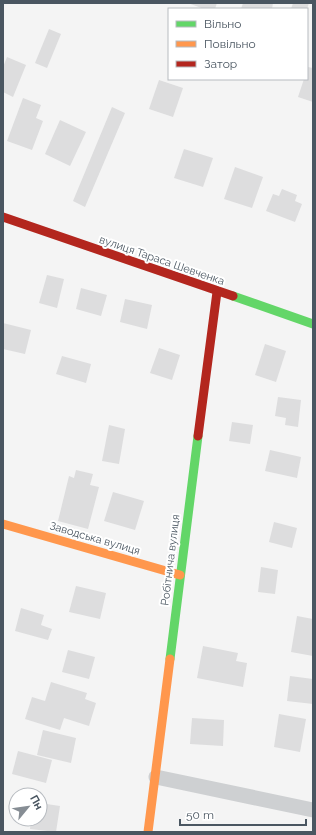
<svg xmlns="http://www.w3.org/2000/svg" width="316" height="835" font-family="Raleway,sans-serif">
<rect width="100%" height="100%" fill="#f4f4f4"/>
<g fill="#ddddde">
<polygon points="188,3 217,3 215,9 204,9"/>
<polygon points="243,3 273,3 272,9 241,9"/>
<polygon points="293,3 309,3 307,9 291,9"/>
<polygon points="49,29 61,34 47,68 35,63"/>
<polygon points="7,57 26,65 13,97 3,92 3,67"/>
<polygon points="308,67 313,68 313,102 298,97 304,79 307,79"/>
<polygon points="159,80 183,88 173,117 149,109"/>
<polygon points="23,98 41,105 36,118 43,121 32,150 7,141"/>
<polygon points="112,107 125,113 85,207 73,201"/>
<polygon points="60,120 86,132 70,166 45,154"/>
<polygon points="184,149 213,158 203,187 174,178"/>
<polygon points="235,167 263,177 252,208 224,199"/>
<polygon points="282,189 297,195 295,201 302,204 295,222 266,211 273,194 279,196"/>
<polygon points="47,275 64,279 57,308 39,303"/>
<polygon points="81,288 107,295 101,316 76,309"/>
<polygon points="125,299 152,305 147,329 120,322"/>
<polygon points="3,323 31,330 25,354 3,349"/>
<polygon points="265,344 286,351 276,382 255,375"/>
<polygon points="159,348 180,355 172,380 150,373"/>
<polygon points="62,356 91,364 86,383 56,374"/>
<polygon points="278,397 301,400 298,427 285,425 286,418 275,416"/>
<polygon points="232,422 253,425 250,444 229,441"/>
<polygon points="109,425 125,429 119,464 102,461"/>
<polygon points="270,450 301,457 297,478 265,471"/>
<polygon points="76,470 93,474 90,485 99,487 88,529 58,521 69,476 74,478"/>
<polygon points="113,492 144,501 135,530 104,521"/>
<polygon points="274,522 297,528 292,548 269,542"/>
<polygon points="261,567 278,570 275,594 258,592"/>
<polygon points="76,586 106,593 100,619 69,612"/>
<polygon points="21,608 44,615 41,625 52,629 48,640 15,631"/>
<polygon points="297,616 313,619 313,656 291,652"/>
<polygon points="203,646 238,653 236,661 247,663 243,687 197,678"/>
<polygon points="68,650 95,657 89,679 62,672"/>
<polygon points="290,676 313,679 313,704 287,701"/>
<polygon points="51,682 87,693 85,699 96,703 89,726 64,718 60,730 25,719 32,697 45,701"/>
<polygon points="279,714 306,719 300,752 274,747"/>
<polygon points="192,718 224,720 223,746 190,744"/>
<polygon points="43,730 76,738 71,763 37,755"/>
<polygon points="18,751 52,760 46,783 12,774"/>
<polygon points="40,803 60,806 56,832 30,829 31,819 40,819"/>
</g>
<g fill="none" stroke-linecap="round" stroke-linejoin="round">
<polyline stroke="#ced0d2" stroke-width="15" points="156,777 313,810"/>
<g stroke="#63d668" stroke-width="9">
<polyline points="233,296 313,324"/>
<polyline points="170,659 198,436"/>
</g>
<g stroke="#ff974d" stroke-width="9">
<polyline points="3,524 180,575"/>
<polyline points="148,832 170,659"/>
</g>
<g stroke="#b3261e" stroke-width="9">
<polyline points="3,217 233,296"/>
<polyline points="198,436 217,292"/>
</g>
</g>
<g text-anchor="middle" stroke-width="4" stroke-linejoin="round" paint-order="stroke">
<g font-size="11" fill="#4a5661" stroke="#fff">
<text transform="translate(162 260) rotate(19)" y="4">вулиця Тараса Шевченка</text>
<text transform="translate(95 538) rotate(16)" y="4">Заводська вулиця</text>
<text transform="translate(170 560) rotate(-83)" y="4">Робітнича вулиця</text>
</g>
</g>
<rect width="316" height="835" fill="none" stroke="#4a5661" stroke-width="8"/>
<rect x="168" y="8" width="140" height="72" fill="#ffffff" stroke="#b7bbc0"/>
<rect x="176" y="21" width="20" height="6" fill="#63d668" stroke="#b7bbc0"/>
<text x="204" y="28" font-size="12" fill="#4a5661">Вільно</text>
<rect x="176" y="41" width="20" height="6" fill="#ff974d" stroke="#b7bbc0"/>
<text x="204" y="48" font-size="12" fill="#4a5661">Повільно</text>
<rect x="176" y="61" width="20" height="6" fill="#b3261e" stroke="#b7bbc0"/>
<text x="204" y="68" font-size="12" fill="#4a5661">Затор</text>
<g transform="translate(28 807) rotate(61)"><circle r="19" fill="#ffffff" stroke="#b7bbc0"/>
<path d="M0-3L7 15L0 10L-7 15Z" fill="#868d94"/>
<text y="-6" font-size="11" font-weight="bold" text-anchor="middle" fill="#4a5661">Пн</text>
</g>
<path d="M180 819v6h126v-6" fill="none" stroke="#4a5661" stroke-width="2"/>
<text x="186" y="819" font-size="12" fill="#4a5661" stroke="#ffffff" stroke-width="3" paint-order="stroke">50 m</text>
</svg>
